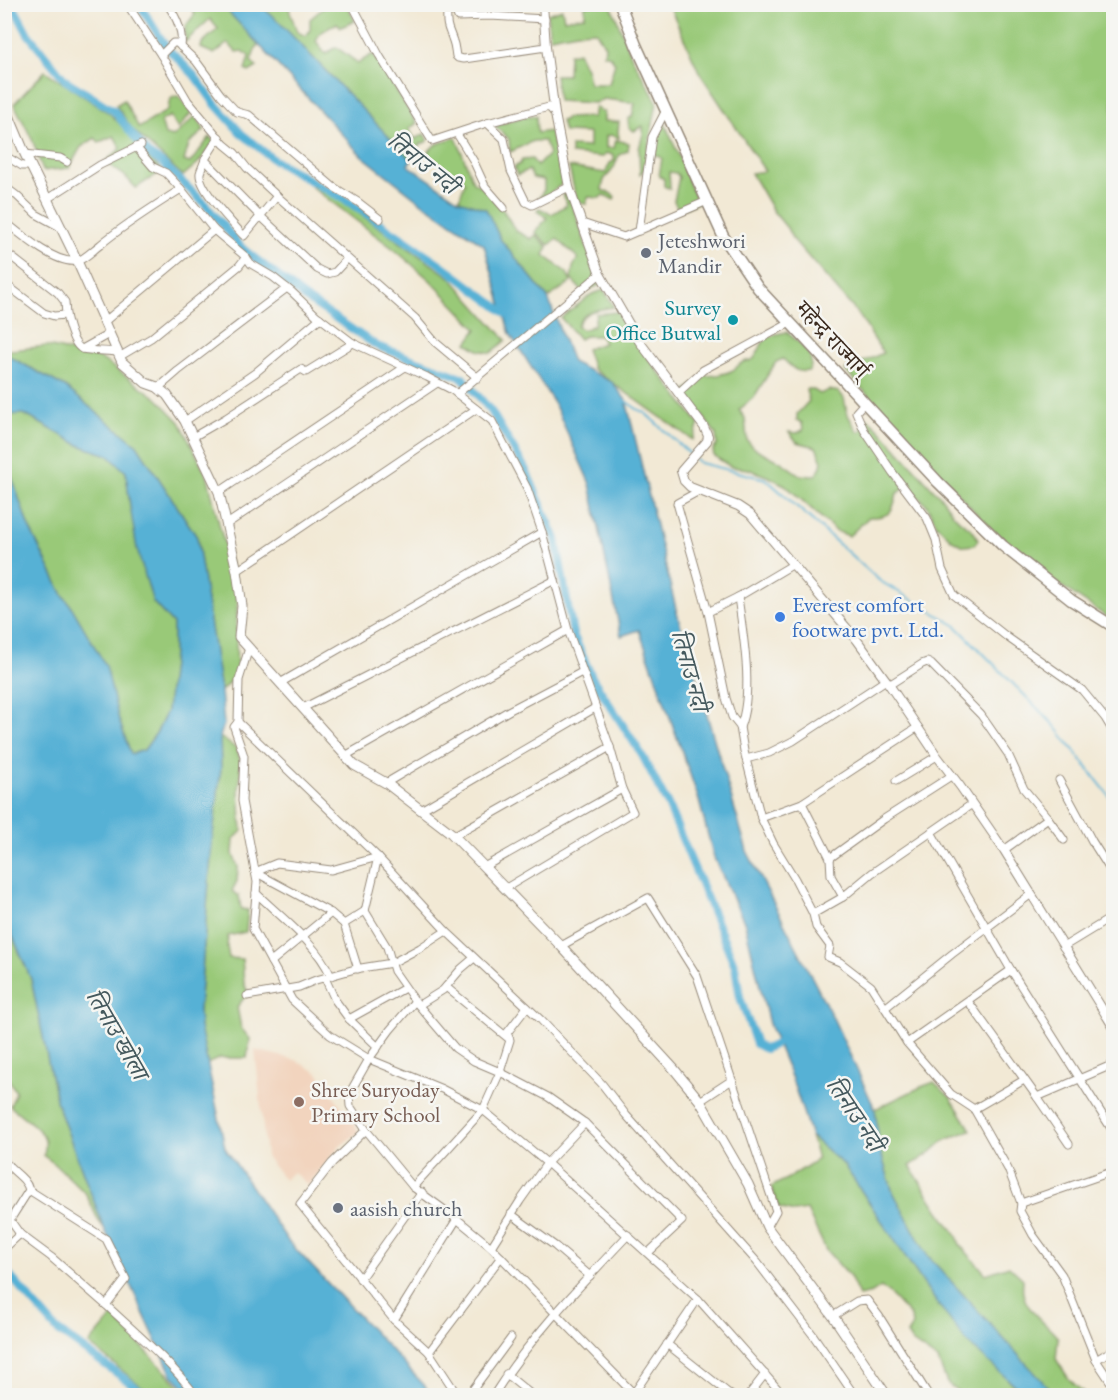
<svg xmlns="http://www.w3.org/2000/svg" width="1118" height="1400" font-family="'EB Garamond','Noto Serif Devanagari',serif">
<rect width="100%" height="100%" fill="#f6f6f2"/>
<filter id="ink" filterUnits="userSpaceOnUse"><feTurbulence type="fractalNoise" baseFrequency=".0167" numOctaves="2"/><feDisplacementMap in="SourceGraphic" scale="12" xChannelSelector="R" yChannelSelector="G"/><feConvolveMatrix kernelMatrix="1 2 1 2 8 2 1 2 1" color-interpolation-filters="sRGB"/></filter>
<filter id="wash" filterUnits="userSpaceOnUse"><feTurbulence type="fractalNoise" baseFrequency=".008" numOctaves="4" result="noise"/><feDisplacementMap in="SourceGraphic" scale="24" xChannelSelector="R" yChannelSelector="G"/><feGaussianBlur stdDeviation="1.35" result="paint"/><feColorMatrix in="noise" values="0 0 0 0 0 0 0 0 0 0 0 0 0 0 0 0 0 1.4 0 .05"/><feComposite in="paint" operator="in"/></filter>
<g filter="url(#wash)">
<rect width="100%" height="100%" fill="#f2e9d5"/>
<polygon fill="#f2d4be" points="255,1050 296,1060 318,1073 359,1132 340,1146 308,1185 293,1172 284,1180 266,1156"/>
<g fill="#99c978" stroke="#6a7a4b" stroke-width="1.5">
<polygon points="198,5 222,5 258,43 251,61 257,67 249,72 245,70 249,56 242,51 236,52 228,43 214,54 201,48 202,43 218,29 210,19 185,42 185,27 195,14 191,8"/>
<polygon points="260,5 293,5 289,9 297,32 306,36 310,30 310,19 327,5 347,5 355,21 341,27 337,23 320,33 316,41 325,54 336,47 358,63 373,54 417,123 409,129 415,139 424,134 428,141 419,145 411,160 279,22"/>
<polygon points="585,5 611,5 632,57 657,102 644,170 640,174 639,149 643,134 643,126 634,131 629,127 628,119 632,117 635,103 604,99 595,103 558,101 555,75 568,75 569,54 578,52 587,71 589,84 609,84 615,63 610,56 604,54 605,46 596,31 577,32 550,37 547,14 562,9 564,19 585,16"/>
<polygon points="669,5 1113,5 1113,621 1054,581 987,525 845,370 883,353 859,315 792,238 787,228 773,211 751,173 765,171 699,72"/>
<polygon points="45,71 109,113 127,131 137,146 162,171 136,188 125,176 105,162 121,148 114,136 99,142 95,138 81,147 69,168 43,171 32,139 14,104"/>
<path d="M178 96 192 112 178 129 170 116 161 121 165 135 173 137 196 116 204 130 189 144 184 161 190 163 210 137 214 142 198 163 183 176 132 129 116 105 124 100 139 128 168 110C169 102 169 97 178 96Z"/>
<path d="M595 107 598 108 600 111 604 112V121L619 122 618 132 619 138 611 135 606 136V148H614L616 140 629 143 628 151C614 155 619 160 613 169 606 180 604 174 602 190L610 193 615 197 614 200 604 195 600 198 588 197 586 204 577 202 569 167 605 173 610 163 614 161V155L606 153 603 157 571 154V146L589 147V133L564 132 561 121 567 118 593 117Z"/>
<polygon points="536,116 537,133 550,131 563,183 548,195 539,198 544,190 544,180 533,178 529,170 517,175 514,167 520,164 522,160 532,159 537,166 549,154 544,141 533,141 510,152 509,139 495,126 519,118"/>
<polygon points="665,124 683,165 691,188 699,202 679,211 674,201 679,177 676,173 669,172 670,189 664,186 664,179 659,176 662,158 652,154 658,129"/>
<polygon points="456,137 473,182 482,187 503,210 516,231 531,239 536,235 548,247 544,255 567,273 571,282 548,298 501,240 486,209 459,200 465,182 426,154 435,145"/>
<polygon points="310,182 333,195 451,278 506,340 491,353 478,350 467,343 477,329 430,280 395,250 312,187"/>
<polygon points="568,193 600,285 583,292 571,279 573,267 578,258 557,239 549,245 535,232 547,218 537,211 539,208 552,214 567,205 563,194"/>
<path d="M604 290 614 307C598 310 584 309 577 326L583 330 594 325 596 314 617 312 648 358 699 424 693 440 593 369 586 349 604 343 600 336H586L579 339 561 318 592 294Z"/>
<path d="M787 332C798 343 818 355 809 371 795 373 793 368 783 359L776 362 754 397 739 410 745 418 747 440 754 448 781 462 800 475 812 476 816 475 820 469 822 462 816 447 797 442 789 432 797 433 803 430 802 423 797 420V414L809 401 806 390 807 389H812L820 394 829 390 839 392 844 398 847 413 857 431 860 432C863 429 864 423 867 418L880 430 934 490C944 498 947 507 955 516 964 527 972 524 978 540L974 545 964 546 952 540 937 525 926 504 907 487 897 493C893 512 890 518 869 517L849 536 836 531 785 485 769 477 748 469 731 467 714 456 713 450 717 445 716 434 685 392 704 375C711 377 725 374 731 371 736 369 739 364 743 362 746 361 749 361 752 360 756 357 758 352 760 348 764 336 776 334 787 332Z"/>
<polygon points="47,346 100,358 157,398 180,422 208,478 217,516 238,594 236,634 237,674 221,691 197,537 137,445 65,387 5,354 4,351"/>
<polygon points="24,414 81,446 108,455 126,472 130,506 153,602 173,624 173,654 167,711 157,732 144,750 131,754 119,720 71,606 63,595 28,525 7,463 5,460 4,415"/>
<polygon points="220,737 237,749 241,764 239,791 242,831 234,839 233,854 238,867 237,881 232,891 239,896 241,909 248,910 246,932 228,936 227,947 229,958 242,959 244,983 248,993 237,1007 241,1028 250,1039 247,1058 220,1058 207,1064 200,1027 199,1010 212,843 221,768"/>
<path d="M4 918 31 979 57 1104 104 1228 98 1220 86 1194 55 1164 44 1156C44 1152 46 1145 45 1141 42 1128 20 1115 10 1106L16 1092 5 1073Z"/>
<path d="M934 1082 951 1098 971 1130 943 1141 930 1153 910 1166 938 1210 957 1236 960 1245 986 1274 1009 1266 1023 1279C1023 1283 1022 1289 1023 1293 1026 1311 1047 1324 1058 1338L1056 1359 1069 1379 1086 1395H1055L927 1255 892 1190 880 1150 875 1109 921 1087Z"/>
<path d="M811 1136 844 1165 932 1296 1013 1385 1025 1395H963L947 1383 938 1360 912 1342 907 1334 912 1326 911 1316C901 1307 893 1295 881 1287L872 1293 859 1296 850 1277 826 1250 807 1210 794 1212 779 1208 771 1187 792 1176 818 1159Z"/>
<polygon points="113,1316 185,1392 186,1395 150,1395 145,1389 89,1344"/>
</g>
<g fill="#57b1d5" stroke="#496e7a" stroke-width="1.5">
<polygon points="222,5 260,5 279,22 411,160 408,165 459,200 486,209 501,240 548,298 572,362 612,382 626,400 677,613 747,851 834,1020 875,1109 880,1150 892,1190 927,1255 1055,1395 1025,1395 965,1340 932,1296 844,1165 811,1136 792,1079 769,1024 745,924 714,858 698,797 639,630 621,636 590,484 554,403 510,334 484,245 422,203 361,155"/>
<polygon points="5,354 65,387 137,445 197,537 221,691 224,724 220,737 221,768 212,843 199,1010 200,1027 225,1148 288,1241 425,1386 431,1395 192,1395 172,1375 104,1228 57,1104 31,979 5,918 4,460 7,463 28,525 63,595 71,606 106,666 119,720 131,754 144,750 157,732 167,711 173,654 173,624 153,602 137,549 130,506 126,472 108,455 81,446 24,414 5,415"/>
</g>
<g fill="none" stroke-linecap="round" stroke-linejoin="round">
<g stroke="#57b1d5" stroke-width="2">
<polyline points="624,400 637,409 644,412 691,455"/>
<polyline points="695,459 700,463 766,479 880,581 955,625 1055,726 1114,802"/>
</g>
<g stroke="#57b1d5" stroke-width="8">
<polyline points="12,4 28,34 65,80 114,111 147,153 162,163 204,203 243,249 307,299 377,346 463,378 491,411 526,470 556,539 573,634 593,679 642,755 668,805 735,966 740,997 756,1044 765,1049 780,1042"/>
<polyline points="139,4 167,48 194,75 215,104 241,133 274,160 350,203 439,263 507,314 512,315"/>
<polyline points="4,1269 57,1330 143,1392 144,1396"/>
</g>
</g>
</g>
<g filter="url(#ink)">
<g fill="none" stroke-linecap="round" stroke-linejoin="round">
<g stroke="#968a7a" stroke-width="9">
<g id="minor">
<polyline points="127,4 161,55 188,101 224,144 235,153 247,168 277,196 415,318 435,342 478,378"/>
<path d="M167 4C176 16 183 32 181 47"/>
<polyline points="352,4 379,55 432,141 487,123 504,139 511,171 526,202 532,205 569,187"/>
<path d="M545 19 490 16 458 17 456 12 451 11 447 13C446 27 449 29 453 41 455 46 455 51 456 56L458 58 464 59 546 47"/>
<polyline points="161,55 173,43 177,43 196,61 221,95 237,112 249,115 332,186 358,202 380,219"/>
<polyline points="487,123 549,107 555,114"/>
<polyline points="457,134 473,160 485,186 504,208"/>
<polyline points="219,137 205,159 206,161 256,212 317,269 327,274 335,272 347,259"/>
<polyline points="136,147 153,167 166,173 181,189"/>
<polyline points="25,154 60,158 67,162"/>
<polyline points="4,155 22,166 31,166"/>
<path d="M205 159C204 164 201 169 200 173 198 188 233 224 244 236L277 196"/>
<polyline points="4,186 16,195 36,214 60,227"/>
<polyline points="47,199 100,165 141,145"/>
<path d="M4 221C20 234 56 265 77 261 85 259 93 250 100 245 125 224 153 207 181 189L214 230 246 257 251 264 273 277 292 292 316 315 353 343 427 377 452 390 492 421 527 488 542 532 568 630 610 747 622 789 633 812 506 888"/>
<polyline points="582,223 624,237 707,201"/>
<polyline points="639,231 652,137 666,110"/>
<polyline points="4,251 58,293 65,302 66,315"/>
<path d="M4 283 44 313 54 316 66 315C68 324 73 345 82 349 89 351 109 351 116 352"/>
<polyline points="104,322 214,230"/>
<polyline points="82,349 109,334"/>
<polyline points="119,357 151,338 239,266 246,257"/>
<polyline points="157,387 163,384 178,371 287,288"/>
<polyline points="678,393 703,370 790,323"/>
<polyline points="457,394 600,274"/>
<polyline points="865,402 856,412 864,430 893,473 927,518 936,540 942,569 954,595 1007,637 1082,690 1105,718 1114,733"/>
<polyline points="185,421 255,373 320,318"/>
<polyline points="193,437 226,418 301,369 306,372 353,343"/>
<polyline points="699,491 677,503 708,612 726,698 732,717 740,727 744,751 761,818 773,843 795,879 813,914 816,927 830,946 828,957 840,962 871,986 885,1008"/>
<polyline points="219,492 405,367"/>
<polyline points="227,524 437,383"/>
<polyline points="237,571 476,409"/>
<path d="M738 597C743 634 754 692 740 727"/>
<polyline points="708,612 738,597 792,565"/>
<polyline points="249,648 239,680 238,722 234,727 244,756 242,801 257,882 253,929 292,1000 330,1035 369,1059 442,1089 483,1110 547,1163 698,1299 784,1396"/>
<polyline points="280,683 542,532"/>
<polyline points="889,685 922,664 927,662 931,664 981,715 1008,754 1024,789 1048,818 1064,840"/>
<polyline points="303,708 555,580"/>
<polyline points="238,722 378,857 446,931 541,1020 602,1084 626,1115 757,1262 813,1335 855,1396"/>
<polyline points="345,756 568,630"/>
<polyline points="746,759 769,753 793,741 886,680"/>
<polyline points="1059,780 1092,841 1114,876"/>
<polyline points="896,781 937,756"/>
<polyline points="386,783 510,710 582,672"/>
<polyline points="802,803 830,858 831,876 843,897"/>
<polyline points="421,810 595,708"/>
<polyline points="761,818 802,803 918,727"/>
<polyline points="931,832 1011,970 1114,1133"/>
<polyline points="453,836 610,747"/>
<polyline points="1004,850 1048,818"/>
<polyline points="378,857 365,911 387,947 394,971 415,1001 455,1048 474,1061 500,1072 483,1110 413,1187"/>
<polyline points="830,858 884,819 951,776"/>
<polyline points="484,867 622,789"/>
<polyline points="255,872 331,913 344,924 358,969"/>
<polyline points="255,872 277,863 331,870 378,857"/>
<path d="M256 893C282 918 316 943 331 976"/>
<polyline points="1030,895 952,954 885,1008 907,1043 951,1094 974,1109 1008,1169 1021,1203 1020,1211 1033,1235 1062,1275 1096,1360 1114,1387"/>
<polyline points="813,914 843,897 872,873 972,804"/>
<polyline points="344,924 365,911"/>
<polyline points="561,946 648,898 697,976 776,1211 767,1227"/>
<polyline points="1063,947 1114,916"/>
<polyline points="271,962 331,913"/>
<polyline points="325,978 335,1000 349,1019 378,1047"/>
<polyline points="446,987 508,1038"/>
<polyline points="247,996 299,987 316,980 355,969 392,963 420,948 446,931"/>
<polyline points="415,1001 390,1030 369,1059 349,1094 350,1106 366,1130 413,1187 457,1219 491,1247 636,1396"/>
<polyline points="968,1001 1037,1097 1069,1144"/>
<polyline points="419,1005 443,990 461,969 474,958"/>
<polyline points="527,1007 507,1033 510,1040 500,1072 548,1097 585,1123"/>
<polyline points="349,1019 405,988"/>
<polyline points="907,1043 1011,970"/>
<polyline points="1037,1097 1114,1064"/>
<polyline points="700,1101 732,1080"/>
<polyline points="974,1109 1024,1080"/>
<polyline points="366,1130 332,1163 300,1204 394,1320 429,1352 458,1396"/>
<path d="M4 1160C12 1172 26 1177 29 1190L106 1239 126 1279 106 1305C137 1334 171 1362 196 1396"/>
<polyline points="1021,1203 1114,1171"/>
<polyline points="511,1214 555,1246 590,1276"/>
<polyline points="4,1216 10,1220 20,1234 51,1257 106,1305"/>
<polyline points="10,1220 29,1190"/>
<polyline points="491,1247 520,1201 547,1163 585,1123 682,1221 648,1253"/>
<polyline points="4,1249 20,1234"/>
<polyline points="360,1279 422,1192"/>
<polyline points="833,1316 857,1301 867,1300 879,1316 929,1396"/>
<polyline points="394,1320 457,1219"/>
<polyline points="667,1344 732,1396"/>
<polyline points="429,1352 501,1257"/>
<polyline points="1096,1360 1114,1349"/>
<polyline points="506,1374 533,1396"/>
<polyline points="468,1396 511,1338"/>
<path d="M493 1396C531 1336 580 1286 628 1235"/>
<polyline points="632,1396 698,1299"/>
<polyline points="748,1396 765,1374"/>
</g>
</g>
<g stroke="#968a7a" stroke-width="10">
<polyline id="tertiary" points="543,4 546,47 555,114 569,187 600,274 639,341 704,427 708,436 707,441 681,471 684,481 690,487 738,506 750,514 857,640 886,680 937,756 960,786 1004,850 1114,1028"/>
</g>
<g stroke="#968a7a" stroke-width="11">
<polyline id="secondary" points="4,104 25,154 73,252 122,362 146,383 157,387 167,395 185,421 219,492 237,571 242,606 239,637 354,765 386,783 451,833 561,946 674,1069 700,1101 748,1184 767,1227 833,1316 887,1396"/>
</g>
<g stroke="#968a7a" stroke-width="13">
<polyline id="trunk" points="620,4 636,45 723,236 758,288 938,482 1003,546 1071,600 1114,627"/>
</g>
<use href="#minor" stroke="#fff" stroke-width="7"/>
<use href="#tertiary" stroke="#fff" stroke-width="8"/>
<use href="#secondary" stroke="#fff" stroke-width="9"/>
<use href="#trunk" stroke="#fff" stroke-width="10"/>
</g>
</g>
<g fill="#6b7280" stroke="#f6f6f2" stroke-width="2">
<circle cx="646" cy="253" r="6"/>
<circle cx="338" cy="1208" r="6"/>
</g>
<circle fill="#0f9aa8" stroke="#f6f6f2" stroke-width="2" cx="733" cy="320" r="6"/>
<circle fill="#3f7fe0" stroke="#f6f6f2" stroke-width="2" cx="780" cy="617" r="6"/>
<circle fill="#8d6e63" stroke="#f6f6f2" stroke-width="2" cx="299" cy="1102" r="6"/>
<g text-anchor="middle" stroke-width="5" stroke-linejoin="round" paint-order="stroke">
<g font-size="22" fill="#5b616d" stroke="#f6f6f2" text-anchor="start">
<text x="658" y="248">Jeteshwori<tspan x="658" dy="25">Mandir</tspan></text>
<text x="350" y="1216">aasish church</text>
</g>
<g font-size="22" fill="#0d838f" stroke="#f6f6f2" text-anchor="end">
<text x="721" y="315">Survey<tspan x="721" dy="25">Office Butwal</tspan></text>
</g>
<g font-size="22" fill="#3b2a1e" stroke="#f6f6f2">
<text transform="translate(833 339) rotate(47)" y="8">महेन्द्र राज्मार्ग्</text>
</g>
<g font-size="22" fill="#366cbe" stroke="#f6f6f2" text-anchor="start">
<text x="792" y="612">Everest comfort<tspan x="792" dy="25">footware pvt. Ltd.</tspan></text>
</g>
<g font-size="22" fill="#785e54" stroke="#f6f6f2" text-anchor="start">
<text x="311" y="1097">Shree Suryoday<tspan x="311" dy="25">Primary School</tspan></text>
</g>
<g font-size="24" font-style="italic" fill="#45595e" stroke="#f6f6f2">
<text transform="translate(423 163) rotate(39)" y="8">तिनाउ नदी</text>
<text transform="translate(690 670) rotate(74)" y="8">तिनाउ नदी</text>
<text transform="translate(117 1034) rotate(60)" y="8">तिनाउ खोला</text>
<text transform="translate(855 1114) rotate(56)" y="8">तिनाउ नदी</text>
</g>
</g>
<rect width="1118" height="1400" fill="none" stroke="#f6f6f2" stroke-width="24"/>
</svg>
